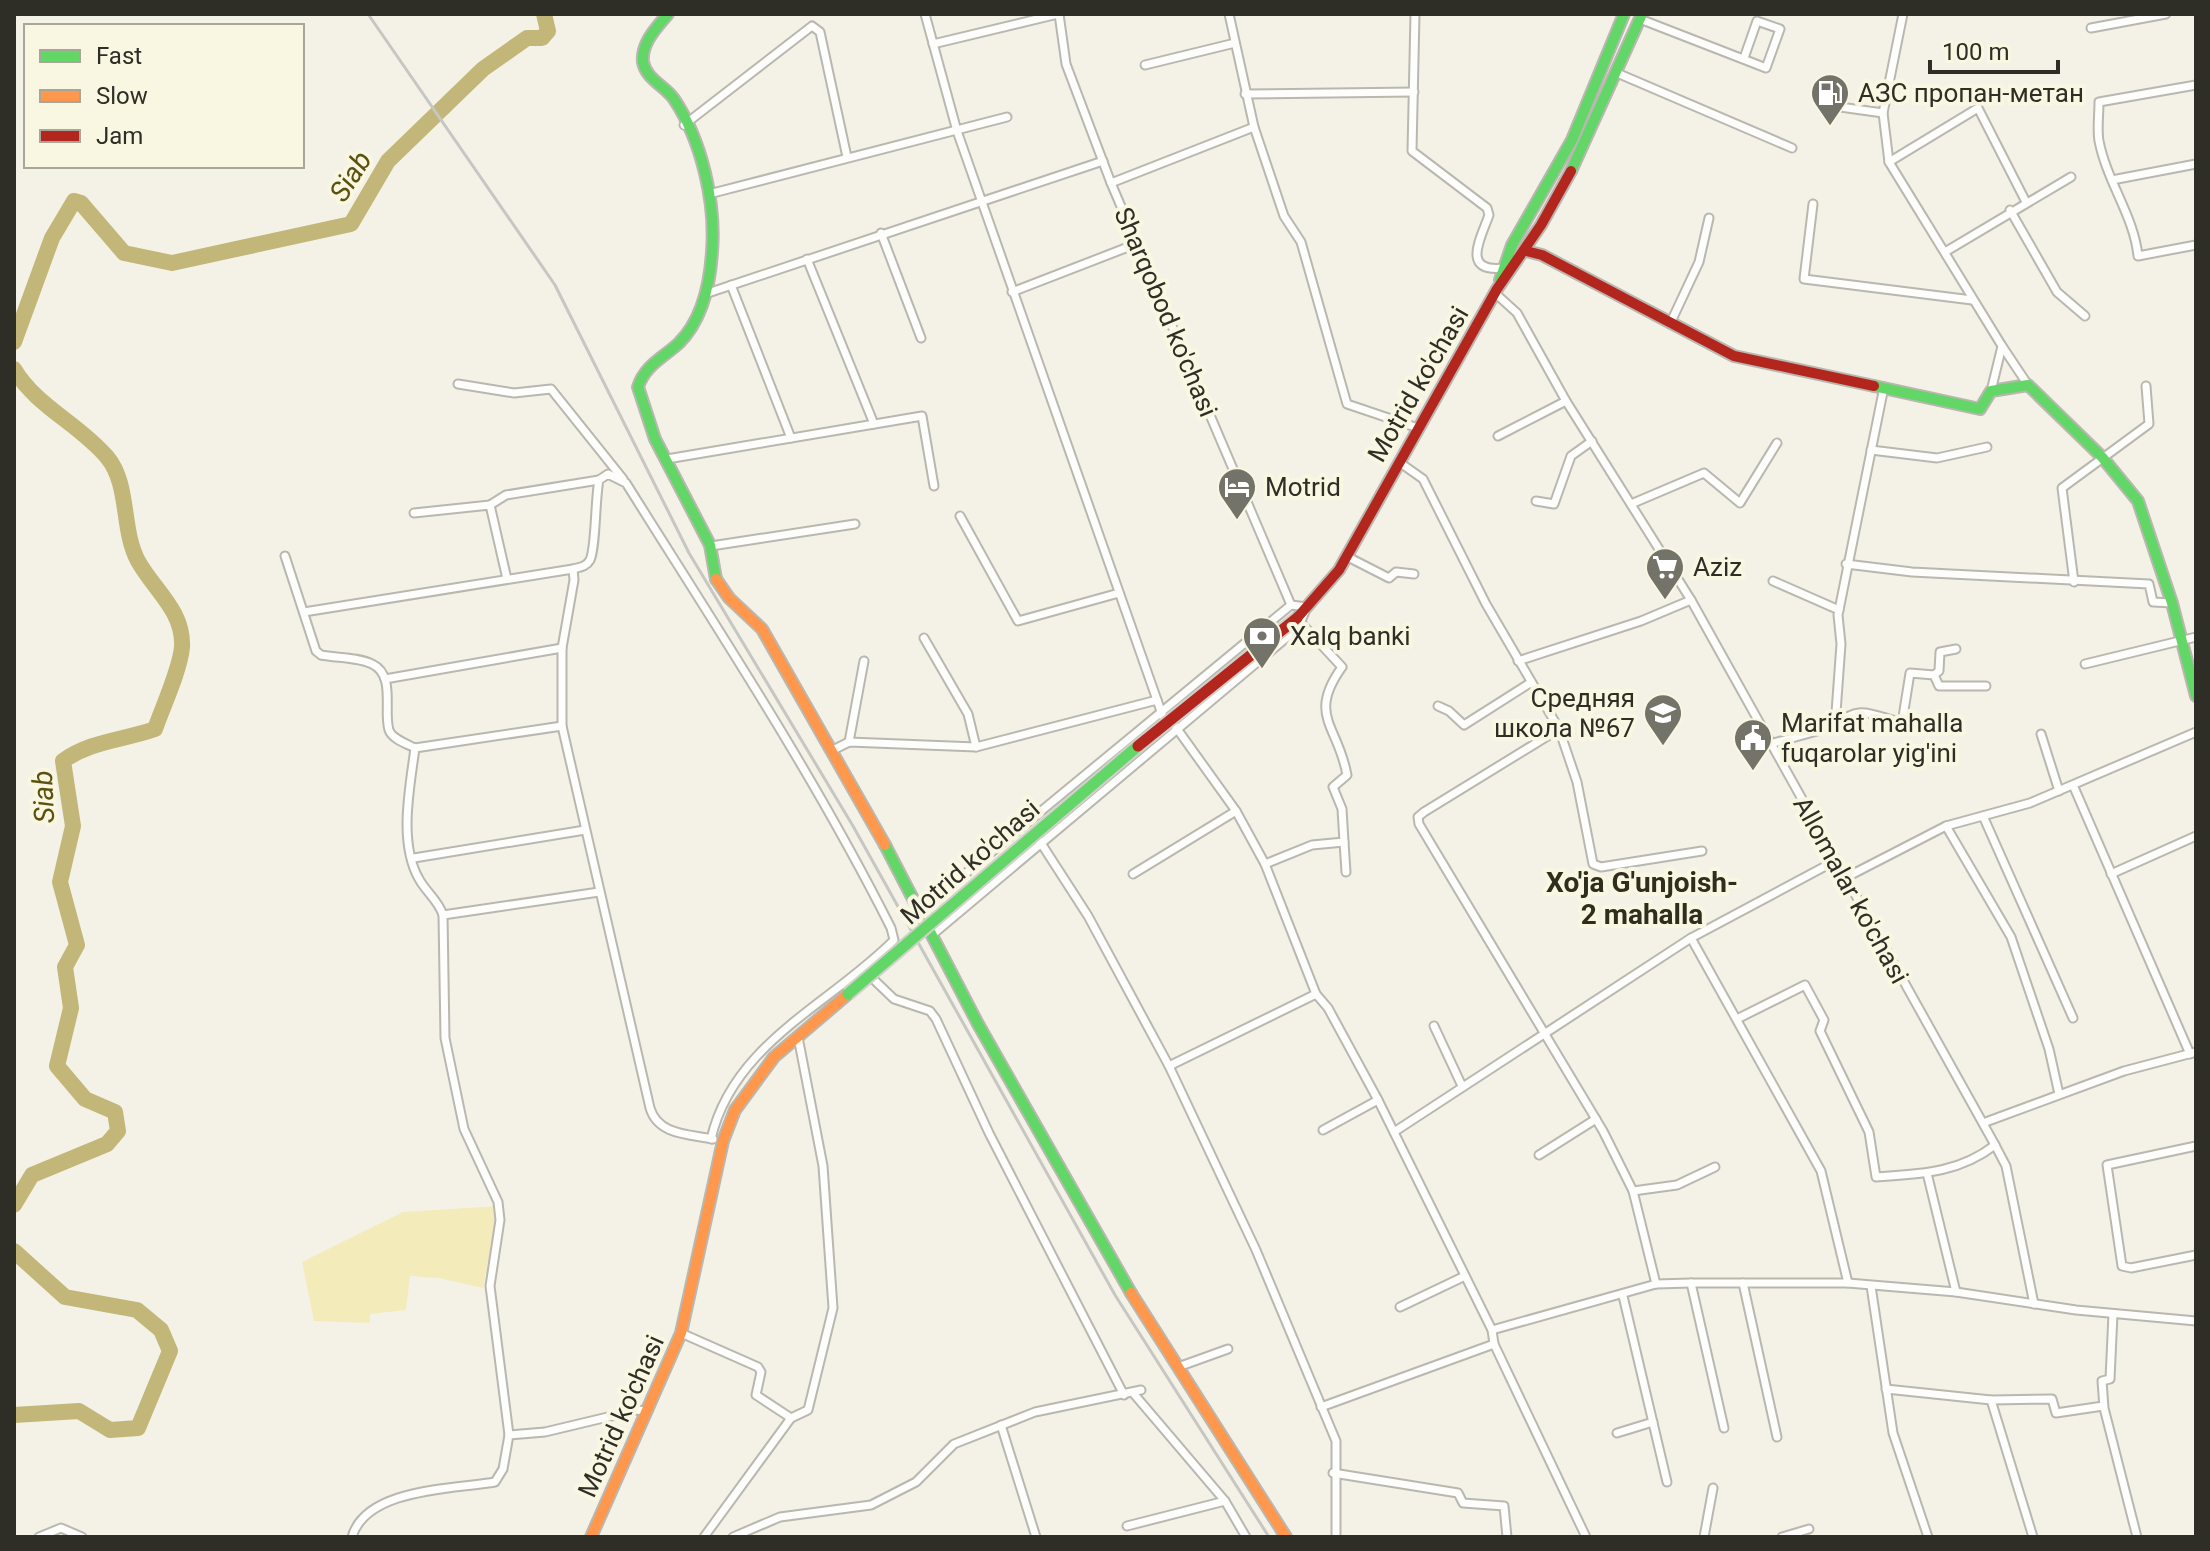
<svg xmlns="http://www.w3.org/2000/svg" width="2210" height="1551" font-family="Roboto,sans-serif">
<rect width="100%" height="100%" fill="#f4f2e7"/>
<polygon fill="#f3ebba" points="498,1206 483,1288 439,1278 410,1276 406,1310 370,1314 370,1323 314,1321 302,1262 403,1212"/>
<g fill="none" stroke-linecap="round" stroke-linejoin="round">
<g stroke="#c2b778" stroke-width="16">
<polyline points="14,342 52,238 74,201 81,203 124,253 172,263 351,224 388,161 483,69 527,38 542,38 548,31 544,14"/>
<path d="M14 369C36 406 79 424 107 457 130 484 121 530 138 561 154 590 184 611 182 647 180 670 163 706 155 729 124 740 90 741 63 761L73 826 60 882 77 945 65 967 71 1008 57 1066 85 1099 115 1112 118 1131 107 1144 32 1175 14 1205"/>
<polyline points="14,1251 65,1297 137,1310 161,1330 170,1351 138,1428 110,1430 79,1411 14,1415"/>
</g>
<g stroke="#b9b7af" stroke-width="11">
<g id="street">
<polyline points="925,14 957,131 1163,717"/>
<polyline points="1059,14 1066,64 1111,183 1291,605"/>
<polyline points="1229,14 1254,127 1284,216 1301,242 1347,404 1418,428"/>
<path d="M1415 14 1412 151 1487 208 1489 215C1481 238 1460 273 1504 268"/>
<polyline points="1903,14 1883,113 1889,162 2002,346 1991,391"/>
<polyline points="1640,19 1766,68 1780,29 1757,21 1744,58"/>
<polyline points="2091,28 2166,14"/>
<polyline points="933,44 1058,14"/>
<polyline points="1145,65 1235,43"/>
<polyline points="1617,73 1792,148"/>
<path d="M2196 85 2099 102C2099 115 2097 129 2099 141 2107 182 2134 216 2138 256L2196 245"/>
<polyline points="1245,94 1414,92"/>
<polyline points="1833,106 1883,113"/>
<polyline points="684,125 812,26 820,32 847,157"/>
<polyline points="1889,162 1978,108 2026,202"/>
<polyline points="2112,180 2196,164"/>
<polyline points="1111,183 1254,127"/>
<polyline points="709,194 1007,117"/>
<polyline points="1813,204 1804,279 1972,300"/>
<polyline points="2010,210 2057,292 2085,316"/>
<polyline points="881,233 921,338"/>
<polyline points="1945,252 2071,177"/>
<polyline points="807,259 874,424"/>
<polyline points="731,285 791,438"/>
<polyline points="1012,292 1136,244"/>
<polyline points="1495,293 1517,313 1566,401 1691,600 1995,1145 2006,1166 2034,1304"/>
<polyline points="705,294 1103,161"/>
<polyline points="1670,324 1699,262 1709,218"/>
<polyline points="2002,346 2028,385"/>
<polyline points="458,384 514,393 551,389 623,479"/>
<polyline points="1498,436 1566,401"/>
<polyline points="1871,450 1937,458 1987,447"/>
<polyline points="667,459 922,416 934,486"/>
<polyline points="1399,462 1423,479 1486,604 1559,729 1577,782 1593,864 1601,867 1702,851"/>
<polyline points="1536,501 1554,504 1571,456 1592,441"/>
<polyline points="1631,504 1704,473 1740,503 1777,443"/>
<polyline points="490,505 506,495 599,480"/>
<polyline points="414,513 490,505 507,579"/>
<polyline points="960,516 1018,621 1119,593"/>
<polyline points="711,546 855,524"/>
<path d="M285 556 316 651 321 655C336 658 359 657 372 664 396 675 383 711 389 730 392 739 407 744 415 748"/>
<polyline points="1346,556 1389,578 1396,572 1414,574"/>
<polyline points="1846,564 1912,572 2149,584 2153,602 2172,603"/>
<path d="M573 569C580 567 586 567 590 560 596 548 595 499 599 480L608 474 626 483C718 630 813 773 891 928L894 940C831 1004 733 1043 711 1139"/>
<polyline points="1773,581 1839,610"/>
<polyline points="2074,582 2062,488 2149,424 2146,386"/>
<path d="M304 612 573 569 574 580 562 648V726L650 1108C658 1135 688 1134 713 1139"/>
<polyline points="924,638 968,714 976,747"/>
<polyline points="1518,661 1641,621 1691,600"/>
<polyline points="2085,664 2196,637"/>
<polyline points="1934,675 1939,671 1940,652 1956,649"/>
<polyline points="385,679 562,648"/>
<polyline points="1438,706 1449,711 1464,725 1530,683"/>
<polyline points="1170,719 1236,811 1265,864 1316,994 1328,1008 1378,1100 1492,1330 1494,1344 1586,1537"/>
<path d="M1835 726C1859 703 1872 715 1902 723L1910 673 1934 675 1939 686H1986"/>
<polyline points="1559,729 1424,812 1418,817 1419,824 1603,1131 1633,1191 1656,1284"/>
<polyline points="2041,734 2059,791"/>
<polyline points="849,742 864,661"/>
<polyline points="1770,744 1835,726 1841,644 1838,615 1884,387"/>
<polyline points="831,751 849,742 976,747 1157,700"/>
<polyline points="2073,785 2190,1054"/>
<polyline points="1983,816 2073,1018"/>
<polyline points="1946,826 2011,937 2049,1049 2059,1094"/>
<polyline points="1039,840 1088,916 1169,1066 1256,1250 1336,1441 1336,1537"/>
<polyline points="1344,842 1346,872"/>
<polyline points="414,858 585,830"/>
<path d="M1265 864 1312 845 1344 842 1342 809 1333 787 1347 775C1338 725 1307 716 1342 667L1302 624"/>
<polyline points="1133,874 1236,811"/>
<polyline points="2111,874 2196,836"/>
<polyline points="1843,879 1946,826 2030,803 2196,732"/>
<polyline points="920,911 1291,605 1307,607 1298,628 932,935"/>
<polyline points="443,915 599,892"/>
<polyline points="1691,938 1821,1171 1848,1283"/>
<polyline points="870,976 894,999 930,1011 936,1019 989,1133 1124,1395"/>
<path d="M1737 1019 1805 985 1824 1020 1820 1031 1869 1132 1876 1177C1921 1174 1959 1173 1995 1145"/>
<polyline points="1434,1026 1462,1086"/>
<polyline points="1169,1066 1316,994"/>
<polyline points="1983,1123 2124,1071 2196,1052"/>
<polyline points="1323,1130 1378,1100"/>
<polyline points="1394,1132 1691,938 1835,861"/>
<polyline points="2196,1146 2107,1165 2122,1266 2131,1268 2196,1255"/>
<polyline points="1539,1155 1596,1119"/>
<polyline points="1927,1173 1956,1292"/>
<polyline points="1633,1191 1677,1185 1715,1167"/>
<polyline points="1691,1283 1724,1428"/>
<polyline points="1743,1283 1777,1437"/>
<polyline points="1871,1286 1893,1433 1928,1537"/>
<polyline points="1623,1296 1667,1482"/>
<polyline points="1400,1307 1465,1276"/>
<polyline points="2113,1314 2110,1379 2102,1381 2104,1408 2137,1537"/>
<polyline points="1492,1330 1656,1284 1691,1283 1848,1283 1956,1292 2076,1310 2196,1321"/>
<polyline points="681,1333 758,1367 761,1372 756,1395 791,1418"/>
<polyline points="1178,1367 1228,1349"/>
<polyline points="1886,1389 1991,1400 2033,1537"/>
<polyline points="1134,1394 1225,1501 1246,1537"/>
<polyline points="1991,1400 2052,1399 2056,1413 2103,1406"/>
<polyline points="1321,1407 1494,1344"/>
<polyline points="1001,1425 1036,1537"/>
<polyline points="1617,1433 1653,1422"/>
<path d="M509 1435 490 1286 500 1220 498 1202 464 1129 445 1038 443 915C438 900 426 892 419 879 398 842 410 787 415 748L562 726"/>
<polyline points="1333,1473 1458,1493 1463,1503 1504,1506 1507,1537"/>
<polyline points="1127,1526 1225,1501"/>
<polyline points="39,1537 61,1528 82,1537"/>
<path d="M352 1537C366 1488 454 1489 495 1482L503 1469 509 1435 545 1432 637 1410 648 1411"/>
<polyline points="704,1537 791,1418 808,1410 833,1308 823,1166 798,1037"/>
<polyline points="733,1537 780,1517 871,1505 916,1482 954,1444 1035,1412 1141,1390"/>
<polyline points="1704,1537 1713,1488"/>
<polyline points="1782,1537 1809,1529"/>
</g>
</g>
<g stroke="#b9b7af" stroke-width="14">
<g id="fast">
<path d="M668 14C657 27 641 43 643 62 646 79 665 86 674 99 702 141 716 203 712 252 710 284 702 320 679 343 663 358 645 365 638 387L655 439 710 545 716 579"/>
<polyline points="1571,171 1642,14"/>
<polyline points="1500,280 1512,245 1572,140 1624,14"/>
<polyline points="1874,386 1980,409 1991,391 2028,385 2102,457 2138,501 2172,603 2196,696"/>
<polyline points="885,845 978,1024 1131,1293"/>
</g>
</g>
<g stroke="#b9b7af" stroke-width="14">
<g id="slow">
<polyline points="716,579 729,598 762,629 885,845"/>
<polyline points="1131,1293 1286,1537"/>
<polyline points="591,1537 681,1333 723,1141 735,1110 774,1057 848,994"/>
</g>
</g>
<g stroke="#b9b7af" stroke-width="14">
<g id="jam">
<polyline points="1526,251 1542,255 1734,356 1874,386"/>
<polyline points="1297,618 1339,570 1497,289 1541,225 1571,171"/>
</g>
</g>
<use href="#street" stroke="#fdfdfb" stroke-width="7"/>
<use href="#fast" stroke="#63d668" stroke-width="10"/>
<use href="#slow" stroke="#ff974d" stroke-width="10"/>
<use href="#jam" stroke="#b3261e" stroke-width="10"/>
<polyline stroke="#c6c6c2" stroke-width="3" points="368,14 555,285 689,553 853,826 1115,1295 1269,1537"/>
<g stroke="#d1d0cb" stroke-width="15" stroke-linecap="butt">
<polyline id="fast-bridge" points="848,994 1138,746"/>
</g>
<g stroke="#d1d0cb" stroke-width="15" stroke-linecap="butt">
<polyline id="jam-bridge" points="1138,746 1297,618"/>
</g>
<use href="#fast-bridge" stroke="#63d668" stroke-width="11"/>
<use href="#jam-bridge" stroke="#b3261e" stroke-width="11"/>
</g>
<defs>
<g id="fuel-pin" transform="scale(2)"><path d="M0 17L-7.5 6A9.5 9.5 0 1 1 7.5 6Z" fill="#74736a" stroke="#f9f6e2"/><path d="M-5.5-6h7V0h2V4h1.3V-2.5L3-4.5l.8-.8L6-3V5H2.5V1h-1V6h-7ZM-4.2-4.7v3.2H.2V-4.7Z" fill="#fff"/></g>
<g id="hotel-pin" transform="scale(2)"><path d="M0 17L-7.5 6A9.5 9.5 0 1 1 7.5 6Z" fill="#74736a" stroke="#f9f6e2"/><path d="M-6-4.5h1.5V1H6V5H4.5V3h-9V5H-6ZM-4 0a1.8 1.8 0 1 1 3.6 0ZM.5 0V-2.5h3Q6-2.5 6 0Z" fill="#fff"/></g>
<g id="supermarket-pin" transform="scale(2)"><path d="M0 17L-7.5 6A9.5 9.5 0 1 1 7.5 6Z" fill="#74736a" stroke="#f9f6e2"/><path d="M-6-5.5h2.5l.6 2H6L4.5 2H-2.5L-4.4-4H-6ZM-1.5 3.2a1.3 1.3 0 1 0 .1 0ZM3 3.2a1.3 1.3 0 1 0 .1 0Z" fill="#fff"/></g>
<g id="bank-pin" transform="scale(2)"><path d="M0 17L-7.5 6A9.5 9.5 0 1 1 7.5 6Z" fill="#74736a" stroke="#f9f6e2"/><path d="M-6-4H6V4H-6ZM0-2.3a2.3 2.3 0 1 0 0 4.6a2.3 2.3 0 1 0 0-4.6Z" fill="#fff"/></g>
<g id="school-pin" transform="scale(2)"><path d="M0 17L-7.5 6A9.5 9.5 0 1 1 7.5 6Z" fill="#74736a" stroke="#f9f6e2"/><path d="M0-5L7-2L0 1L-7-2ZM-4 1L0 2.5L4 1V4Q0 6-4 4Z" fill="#fff"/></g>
<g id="civic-pin" transform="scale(2)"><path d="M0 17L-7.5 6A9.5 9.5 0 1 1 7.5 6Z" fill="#74736a" stroke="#f9f6e2"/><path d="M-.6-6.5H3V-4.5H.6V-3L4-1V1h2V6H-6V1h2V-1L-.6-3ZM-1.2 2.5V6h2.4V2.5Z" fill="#fff"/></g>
</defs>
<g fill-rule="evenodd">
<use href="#fuel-pin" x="1830" y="93"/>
<use href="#hotel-pin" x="1237" y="487"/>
<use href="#supermarket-pin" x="1665" y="567"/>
<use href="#bank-pin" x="1262" y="636"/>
<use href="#school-pin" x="1663" y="713"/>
<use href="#civic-pin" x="1753" y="738"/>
</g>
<g text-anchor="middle" stroke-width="8" stroke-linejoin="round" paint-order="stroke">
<g font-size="26" fill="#2f2e26" stroke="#f9f6e2" text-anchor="start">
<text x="1858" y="102">АЗС пропан-метан</text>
<text x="1265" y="496">Motrid</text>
<text x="1693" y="576">Aziz</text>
<text x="1290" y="645">Xalq banki</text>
<text x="1635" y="707" text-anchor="end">Средняя<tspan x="1635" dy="30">школа №67</tspan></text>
<text x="1781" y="732">Marifat mahalla<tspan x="1781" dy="30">fuqarolar yig'ini</tspan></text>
</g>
<g font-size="26" fill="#2f2e26" stroke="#f9f6e2">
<text transform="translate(1166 312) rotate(67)" y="9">Sharqobod ko'chasi</text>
<text transform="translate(1418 384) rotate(-60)" y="9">Motrid ko'chasi</text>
<text transform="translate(970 862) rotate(-41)" y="9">Motrid ko'chasi</text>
<text transform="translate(1851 890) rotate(61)" y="9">Allomalar ko'chasi</text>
<text transform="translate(621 1416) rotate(-66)" y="9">Motrid ko'chasi</text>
</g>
<g font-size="28" font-style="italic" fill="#5b510f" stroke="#f9f6e2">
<text transform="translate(350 176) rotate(-58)" y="10">Siab</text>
<text transform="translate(43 797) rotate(-93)" y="10">Siab</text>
</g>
<g font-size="28" font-weight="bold" fill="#2f2d1d" stroke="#f9f6e2">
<text x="1642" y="892">Xo'ja G'unjoish-<tspan x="1642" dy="32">2 mahalla</tspan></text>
</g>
</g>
<rect width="2210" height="1551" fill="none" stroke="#2f2e26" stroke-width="32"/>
<rect x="24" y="24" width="280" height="144" fill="#f9f6e2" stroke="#a8a697" stroke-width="2"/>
<rect x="40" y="50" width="40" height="12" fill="#63d668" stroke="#a8a697" stroke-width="2"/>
<text x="96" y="64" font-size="24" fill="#2f2e26">Fast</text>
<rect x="40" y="90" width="40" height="12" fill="#ff974d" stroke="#a8a697" stroke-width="2"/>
<text x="96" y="104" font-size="24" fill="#2f2e26">Slow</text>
<rect x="40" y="130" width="40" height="12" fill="#b3261e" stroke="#a8a697" stroke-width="2"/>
<text x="96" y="144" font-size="24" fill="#2f2e26">Jam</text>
<path d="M1930 60v12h128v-12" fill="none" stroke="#2f2e26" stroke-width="4"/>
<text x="1942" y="60" font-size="24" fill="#2f2e26" stroke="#f9f6e2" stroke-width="6" paint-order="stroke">100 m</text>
</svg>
